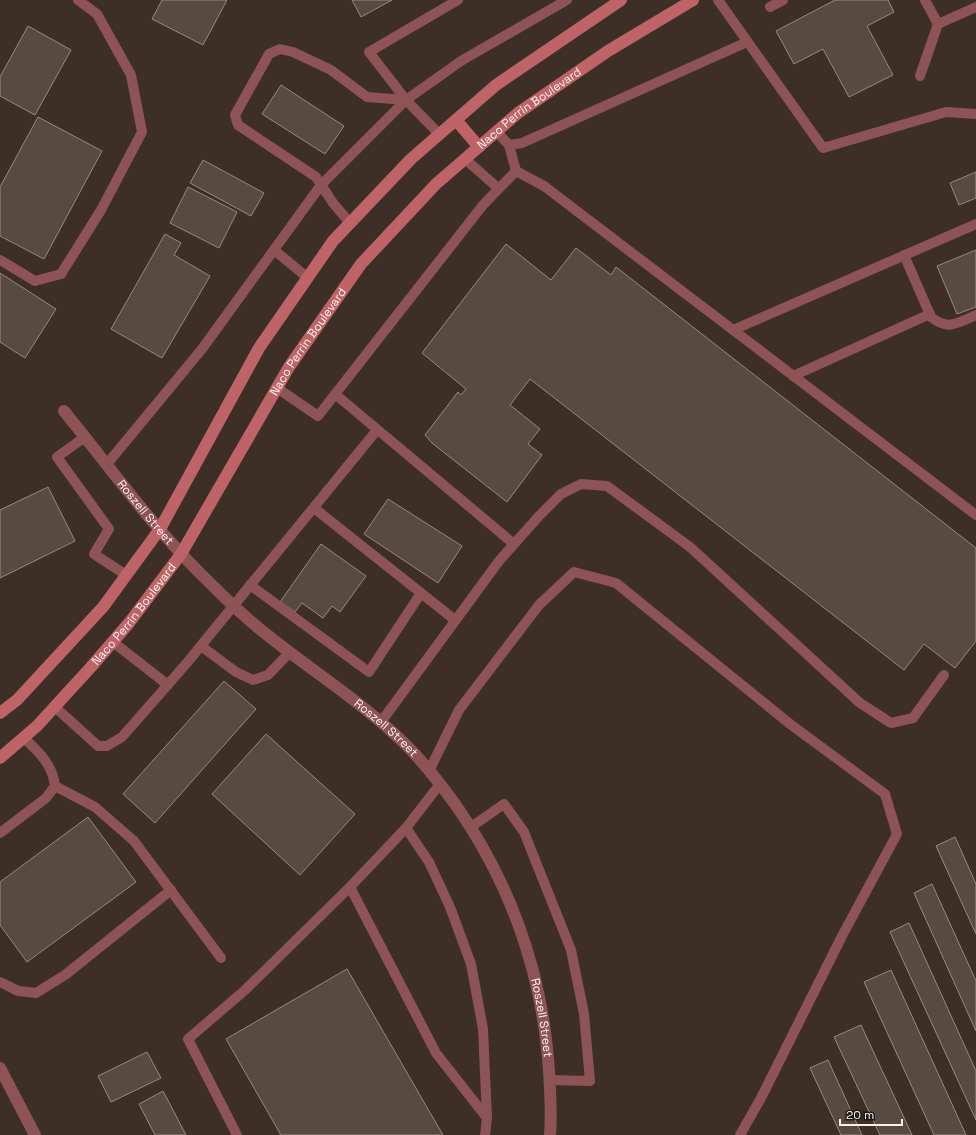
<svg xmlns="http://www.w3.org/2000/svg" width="976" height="1135" font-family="'Space Grotesk',sans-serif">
<rect width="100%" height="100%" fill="#3d2f26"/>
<g fill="#594a40" stroke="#99887d">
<polygon points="162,0 227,0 203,45 152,19"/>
<polygon points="352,0 392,0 361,17"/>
<polygon points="835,0 888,0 894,12 867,26 893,75 849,97 823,49 794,64 776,31"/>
<polygon points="28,26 71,50 35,115 0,96 0,77"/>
<polygon points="281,85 344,126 325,154 262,114"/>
<polygon points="38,117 102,151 44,259 0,236 0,187"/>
<polygon points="203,160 264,193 251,216 190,183"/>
<polygon points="976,172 976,198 959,205 950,183"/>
<polygon points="188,187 237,212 219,248 170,223"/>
<polygon points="165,234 181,243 174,255 210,276 162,358 111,329"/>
<polygon points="506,244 551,280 576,248 611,275 616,267 976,548 976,641 955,668 924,644 904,670 530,379 510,405 540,429 528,444 542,455 507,502 432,443 425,435 458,392 461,395 466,389 422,353"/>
<polygon points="976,250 976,307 957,314 937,266"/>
<polygon points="0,273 56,309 25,358 0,342"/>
<polygon points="48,487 75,541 0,578 0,510"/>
<polygon points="388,499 462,546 438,583 364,534"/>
<polygon points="321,544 366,576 340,612 332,606 323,618 302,603 295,612 280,602"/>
<polygon points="224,681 256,709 155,823 123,794"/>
<polygon points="266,734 355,814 300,875 212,794"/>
<polygon points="88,817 136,882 27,962 0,925 0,882"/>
<polygon points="955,837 976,884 976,934 936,846"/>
<polygon points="932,884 976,981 976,1031 914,893"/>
<polygon points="909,923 976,1071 976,1120 890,932"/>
<polygon points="347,969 443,1135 281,1135 226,1039"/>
<polygon points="891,970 966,1135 934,1135 864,982"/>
<polygon points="861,1025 912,1135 880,1135 834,1037"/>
<polygon points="147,1052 161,1078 111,1102 98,1076"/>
<polygon points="828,1060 862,1135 841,1135 810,1068"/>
<polygon points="163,1091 186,1135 155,1135 139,1104"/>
</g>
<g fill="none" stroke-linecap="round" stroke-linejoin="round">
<g stroke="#8d5355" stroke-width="10">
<polyline points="718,0 823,148 946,112 976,114"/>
<polyline points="925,0 938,24 976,7"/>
<polyline points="770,7 783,0"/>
<polyline points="920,76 938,24"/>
<polyline points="497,132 509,145 522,143 747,42"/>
<polyline points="439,134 406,100 369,52 458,0"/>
<polyline points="509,145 516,171"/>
<polyline points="465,159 498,188"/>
<polyline points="350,223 333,203 316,177 238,125 235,115 269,54 280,49 293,52 331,70 367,97 406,100"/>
<polyline points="274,250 308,278"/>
<path d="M904 255 931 317C948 331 958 323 976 315"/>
<polyline points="0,260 35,281 61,274 101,210 142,132 131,75 97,14 78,0"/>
<polyline points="733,330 976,224"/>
<polyline points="793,376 930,314"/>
<polyline points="277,388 318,416 483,205 516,171 544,186 976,515"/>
<polyline points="335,394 514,544"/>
<polyline points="85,437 57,457 109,529 94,554 126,575"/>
<polyline points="107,464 202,349 321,185 406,100 461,61 567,0"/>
<polyline points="314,508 455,620"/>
<polyline points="250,585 369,672 421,593"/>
<polyline points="113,642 168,685"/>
<polyline points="201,646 236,672 253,680 268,675 290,652"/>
<polyline points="55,707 98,746 107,746 122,737 186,664 377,430"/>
<polyline points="381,722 499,561 539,516 561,494 581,484 607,486 690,547 860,703 891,723 913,718 944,675"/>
<polyline points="429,771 459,710 539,605 574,572 616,583 790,724 885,794 897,834 842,936 761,1098 740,1135"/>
<polyline points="55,786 95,807 134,841 221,958"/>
<polyline points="471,827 504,804 524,832 571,950 584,1014 590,1081 550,1080"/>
<polyline points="406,828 429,862 450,907 471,964 483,1029 487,1118 485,1135"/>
<path d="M0 833 46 798 55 786C53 765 38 751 24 738"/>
<polyline points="350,887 436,1053 487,1118"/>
<polyline points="0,982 18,991 36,993 65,975 171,890"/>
<polyline points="237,1135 188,1039 244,991 350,887 406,828 440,784"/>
</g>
<g stroke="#8d5355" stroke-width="12">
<path id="s1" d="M64 411C112 470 157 533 212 585 229 602 247 619 266 634 311 670 360 701 402 741 422 760 439 782 455 804 508 879 540 966 548 1058 550 1083 552 1110 550 1135"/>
<polyline points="0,1068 35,1135"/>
</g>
<g stroke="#be6367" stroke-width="12">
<polyline points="456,120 479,147"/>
<polyline points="0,713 17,700 103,607 160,529 259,348 333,241 411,159 496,85 621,0"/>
<path id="s2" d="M0 758 37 726 91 667 129 623 181 554 289 367 361 264 436 184 518 113 608 51 693 0"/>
</g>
</g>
<g text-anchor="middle" stroke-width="3" stroke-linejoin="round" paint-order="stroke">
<g font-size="12" fill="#fcf3ed" stroke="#1f1915">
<text dy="4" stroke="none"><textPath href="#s2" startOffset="845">Naco Perrin Boulevard</textPath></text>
<text dy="4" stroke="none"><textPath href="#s2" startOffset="521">Naco Perrin Boulevard</textPath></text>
<text dy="4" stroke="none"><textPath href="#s1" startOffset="130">Roszell Street</textPath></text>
<text dy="4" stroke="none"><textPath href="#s2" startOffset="197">Naco Perrin Boulevard</textPath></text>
<text dy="4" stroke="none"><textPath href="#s1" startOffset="454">Roszell Street</textPath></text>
<text dy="4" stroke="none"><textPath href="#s1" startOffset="790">Roszell Street</textPath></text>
</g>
</g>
<path d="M840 1119v6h62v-6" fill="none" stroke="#fcf3ed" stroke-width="2"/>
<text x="846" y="1119" font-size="12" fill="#fcf3ed" stroke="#1f1915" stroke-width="3" paint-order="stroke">20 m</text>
</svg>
